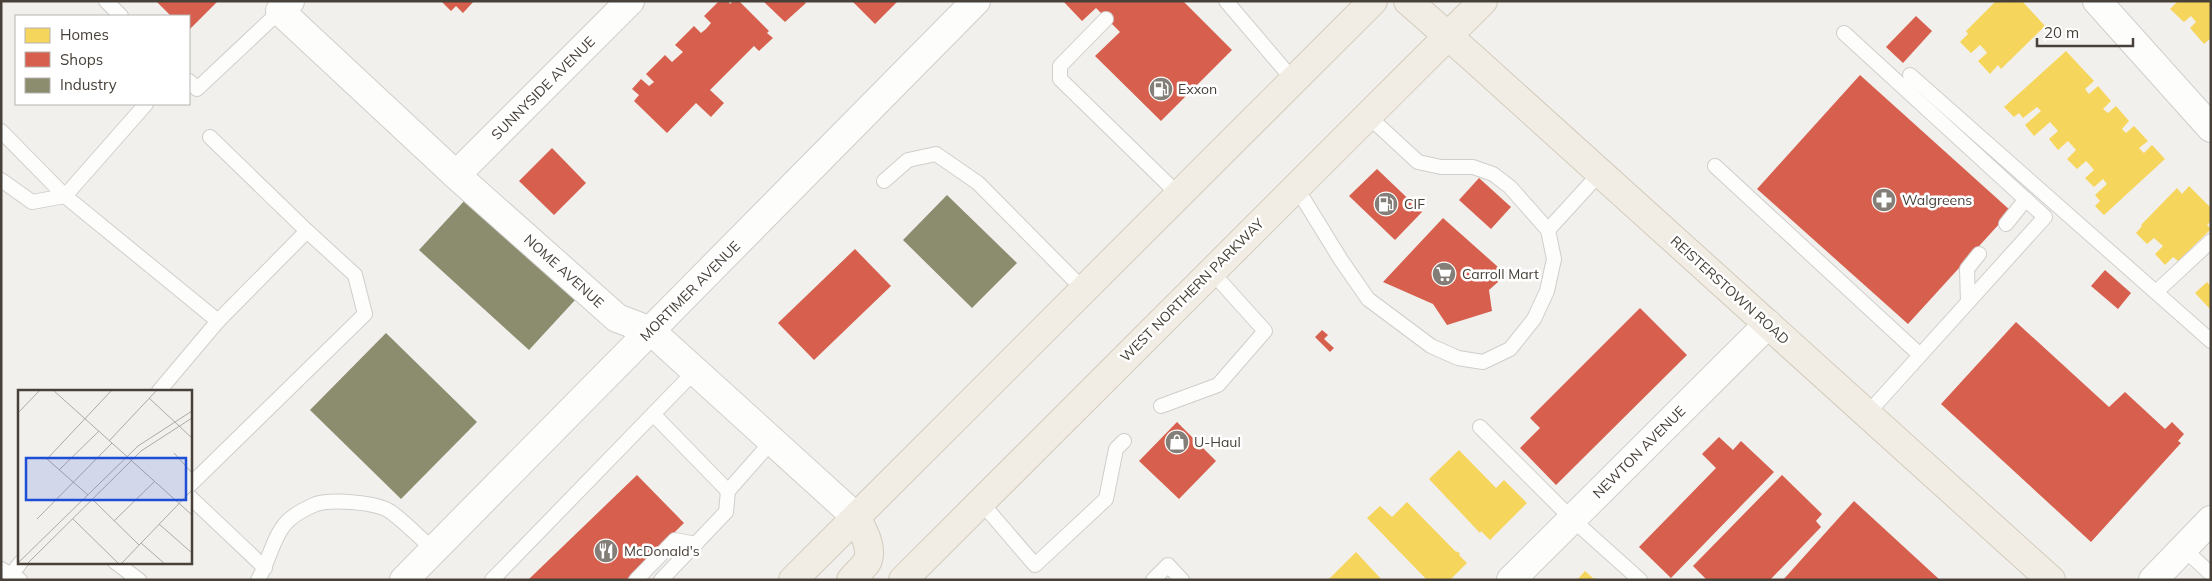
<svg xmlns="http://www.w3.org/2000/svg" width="2212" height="581" font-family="Mulish,sans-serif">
<rect width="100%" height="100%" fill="#f2f0ed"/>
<g fill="#f6d55c">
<polygon points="1996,1 2003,1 2005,3 2007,1 2022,1 2045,26 2001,69 1998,65 1990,74 1978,61 1987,53 1985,50 1980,45 1971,53 1960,42 1968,34 1966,31"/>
<polygon points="2178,1 2211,1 2211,38 2204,44 2190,28 2196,22 2191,16 2184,22 2170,9"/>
<polygon points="2066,51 2094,81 2085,89 2089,94 2098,86 2111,101 2103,109 2108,113 2116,106 2129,121 2122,129 2126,133 2134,126 2148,141 2139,148 2144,153 2152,145 2165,159 2104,215 2095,206 2100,201 2095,195 2107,184 2103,179 2094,187 2085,178 2094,170 2089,164 2086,161 2077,169 2067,159 2076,150 2068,141 2058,150 2049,139 2058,131 2050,122 2034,136 2025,125 2041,111 2037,107 2023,118 2019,113 2014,117 2004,107"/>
<polygon points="2189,186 2211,208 2211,221 2207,225 2211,229 2178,261 2173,257 2165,265 2155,254 2163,246 2154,238 2147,244 2136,233 2142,226 2141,225 2177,188 2182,194"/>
<polygon points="2207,282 2211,286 2211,310 2195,293"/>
<polygon points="1459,450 1496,488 1504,480 1527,503 1490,540 1481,531 1480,533 1429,479"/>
<polygon points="1407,502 1455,551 1460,553 1459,555 1467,563 1450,580 1427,580 1367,518 1380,506 1392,517"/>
<polygon points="1356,552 1382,580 1328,580"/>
<polygon points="1585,571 1594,579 1595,578 1598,580 1577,580"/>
</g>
<g fill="#d6604d">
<polygon points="156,1 218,1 189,30 189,16 171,16"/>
<polygon points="441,1 474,1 463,13 456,6 451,11"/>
<polygon points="719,1 728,1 730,4 733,1 739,1 769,31 767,33 773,38 759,51 754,46 710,90 724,103 711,117 696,103 667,133 634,101 639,95 632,89 641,79 649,86 654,82 646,74 665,55 672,62 683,52 675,45 694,26 701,33 706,29 711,23 704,16"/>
<polygon points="763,1 804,1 806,3 785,22"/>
<polygon points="852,1 898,1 875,24"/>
<polygon points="1063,1 1183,1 1232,50 1161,121 1095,56 1120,32 1096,8 1082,21"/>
<polygon points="1916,16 1932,31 1903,63 1886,47"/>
<polygon points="1860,75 2011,211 1908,324 1757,189"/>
<polygon points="552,148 586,183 554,215 519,181"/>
<polygon points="1377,169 1422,212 1395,240 1349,196"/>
<polygon points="1479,178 1511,207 1491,229 1459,200"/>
<polygon points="1443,218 1498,267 1498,282 1489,290 1492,311 1447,325 1433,304 1383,282"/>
<polygon points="855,249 891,286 814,360 778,323"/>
<polygon points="2105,270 2131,293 2118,309 2091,286"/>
<polygon points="1640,308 1687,355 1556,485 1520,448 1540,428 1530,418"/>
<polygon points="2016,322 2109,407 2125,392 2165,429 2172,422 2184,434 2178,441 2181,443 2091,542 1941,404"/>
<polygon points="1322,330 1328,335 1324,339 1334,348 1330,352 1315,337"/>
<polygon points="1177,422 1216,461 1179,499 1139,461"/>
<polygon points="1719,437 1733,450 1741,441 1774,472 1671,578 1639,547 1716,468 1702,454"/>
<polygon points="637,475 684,523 626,580 528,580"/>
<polygon points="1782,475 1822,514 1816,521 1821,527 1770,580 1707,580 1693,566"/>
<polygon points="1854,501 1940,580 1783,580"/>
</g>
<g fill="#8c8c6e">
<polygon points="947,195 1017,263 972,308 903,240"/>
<polygon points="466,199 576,299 529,350 419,250"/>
<polygon points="386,333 477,422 401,499 310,410"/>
</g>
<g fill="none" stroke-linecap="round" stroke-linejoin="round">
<g stroke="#d0cecb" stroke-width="16">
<g id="service">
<polyline points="106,1 121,16"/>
<polyline points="1226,1 1294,81"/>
<polyline points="1106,19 1060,66 1060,79 1179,195"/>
<polyline points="1844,33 2045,217 1867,414"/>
<polyline points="1910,75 2211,341"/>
<polyline points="189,81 197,89 280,11"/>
<polyline points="1367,115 1418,162 1441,167 1473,167 1493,174 1510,187 1548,230"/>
<polyline points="1,131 65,196 146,104"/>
<polyline points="210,137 307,231"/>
<polyline points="1715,166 1920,355"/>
<polyline points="1,180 32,202 65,196 218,321 159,391"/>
<polyline points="884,181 908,160 936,154 978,183 1084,290"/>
<polyline points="1296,187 1341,260 1368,299 1431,346 1458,358 1483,362 1510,349 1534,319 1547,291 1554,259 1548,230 1600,173"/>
<polyline points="2006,224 2026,199"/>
<polyline points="2156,292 2211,241"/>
<polyline points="1968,302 1967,269 1979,254"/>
<polyline points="1161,406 1218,385 1265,331 1211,271"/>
<polyline points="654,415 728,491"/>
<polyline points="1480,427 1572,519 1640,580"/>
<polyline points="190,485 365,314 355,275 307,231 218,321"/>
<polyline points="190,497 265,568"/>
<polyline points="980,501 1035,565 1106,499 1116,449 1124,441"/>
<polyline points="2183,548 2211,574"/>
<polyline points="115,562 139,580"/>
<polyline points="1,569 20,580"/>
<polyline points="11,575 21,562"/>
<path d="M258 580C269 562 274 532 290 519 296 514 309 507 316 504 332 499 377 502 391 512 406 523 420 538 434 550"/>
<polyline points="492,580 695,371"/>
<polyline points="636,580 675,540 696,544"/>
<polyline points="661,580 726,512 728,491 772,441"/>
<polyline points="1153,580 1168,565 1182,580"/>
</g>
</g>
<g stroke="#d0cecb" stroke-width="30">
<g id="minor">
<polyline points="290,1 280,11 456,175 617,318 651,331 856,517"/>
<polyline points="2097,1 2211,128"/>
<polyline points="456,175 630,1"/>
<polyline points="404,580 976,1"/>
<polyline points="1511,580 1768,324"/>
</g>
</g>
<g stroke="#d0cecb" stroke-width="30">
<polyline id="tertiary" points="2153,580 2211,520"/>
</g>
<g stroke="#d3cbbc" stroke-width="30">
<g id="primary">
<polyline points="1408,1 1473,58 2051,580"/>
<polyline points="793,580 1373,1"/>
<path d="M851 580C855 575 863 568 867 562 874 548 862 529 856 517"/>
<polyline points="903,580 1483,1"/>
</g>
</g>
<use href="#service" stroke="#fdfdfc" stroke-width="14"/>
<use href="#minor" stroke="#fdfdfc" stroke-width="28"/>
<use href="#tertiary" stroke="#fdfdfc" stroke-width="28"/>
<use href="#primary" stroke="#f1ede5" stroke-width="28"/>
</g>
<defs>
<g id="fuel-disc" transform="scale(1.25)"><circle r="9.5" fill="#847e78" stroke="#fff"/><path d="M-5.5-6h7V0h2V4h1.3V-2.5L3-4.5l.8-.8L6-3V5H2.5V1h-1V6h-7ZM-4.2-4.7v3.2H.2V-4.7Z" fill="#fff"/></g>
<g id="pharmacy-disc" transform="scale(1.25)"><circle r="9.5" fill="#847e78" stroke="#fff"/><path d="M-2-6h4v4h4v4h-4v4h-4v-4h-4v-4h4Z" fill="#fff"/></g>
<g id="supermarket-disc" transform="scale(1.25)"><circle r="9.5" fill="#847e78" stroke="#fff"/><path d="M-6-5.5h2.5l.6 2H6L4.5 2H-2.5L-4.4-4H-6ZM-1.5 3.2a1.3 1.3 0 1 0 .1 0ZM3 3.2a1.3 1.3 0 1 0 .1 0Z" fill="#fff"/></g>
<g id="shop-disc" transform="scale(1.25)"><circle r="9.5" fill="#847e78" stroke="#fff"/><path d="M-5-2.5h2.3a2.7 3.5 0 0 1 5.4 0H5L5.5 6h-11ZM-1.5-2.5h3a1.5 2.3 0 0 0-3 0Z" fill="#fff"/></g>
<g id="restaurant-disc" transform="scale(1.25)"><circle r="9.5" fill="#847e78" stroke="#fff"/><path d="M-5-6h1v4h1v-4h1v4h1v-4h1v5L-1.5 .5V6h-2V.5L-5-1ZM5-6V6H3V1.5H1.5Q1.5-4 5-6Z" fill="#fff"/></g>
</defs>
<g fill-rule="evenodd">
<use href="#fuel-disc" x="1161" y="89"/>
<use href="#pharmacy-disc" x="1884" y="200"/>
<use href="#fuel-disc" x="1386" y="204"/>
<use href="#supermarket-disc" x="1444" y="274"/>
<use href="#shop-disc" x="1177" y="442"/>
<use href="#restaurant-disc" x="606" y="551"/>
</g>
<g text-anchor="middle" stroke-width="5" stroke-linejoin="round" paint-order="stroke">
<g font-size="14" fill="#484139" stroke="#fff">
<text transform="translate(543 88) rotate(-45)" y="5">SUNNYSIDE AVENUE</text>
<text transform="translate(564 271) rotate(42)" y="5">NOME AVENUE</text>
<text transform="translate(1192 290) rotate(-45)" y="5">WEST NORTHERN PARKWAY</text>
<text transform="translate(1730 290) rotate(42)" y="5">REISTERSTOWN ROAD</text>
<text transform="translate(690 291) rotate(-45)" y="5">MORTIMER AVENUE</text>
<text transform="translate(1639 452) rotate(-45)" y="5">NEWTON AVENUE</text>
</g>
<g font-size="14" fill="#484139" stroke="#fff" text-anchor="start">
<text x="1178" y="94">Exxon</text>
<text x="1902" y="205">Walgreens</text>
<text x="1404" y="209">CIF</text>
<text x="1462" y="279">Carroll Mart</text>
<text x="1194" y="447">U-Haul</text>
<text x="624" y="556">McDonald's</text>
</g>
</g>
<g transform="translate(18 390)">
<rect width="174" height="174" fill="#f2f0ed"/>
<path fill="none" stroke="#aeaaa5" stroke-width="1" d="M35 0 174 125M131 8 174 48M0 23 22 0M91 51 139 0M156 63 174 83M41 80 81 41M70 105 29 69 94 0M74 109 121 155M19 129 94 53M55 129 101 174M96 131 136 92M141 134 174 163M123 153 147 174M0 173 120 56 174 21M9 174 123 61 174 28M103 174 174 100"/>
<path fill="#1d4ed8" fill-opacity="0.15" stroke="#1d4ed8" stroke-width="2.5" d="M8 68H168V110H8Z"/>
<rect width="174" height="174" fill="none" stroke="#484139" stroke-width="2.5"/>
</g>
<rect width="2212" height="581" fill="none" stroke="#484139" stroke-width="5"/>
<rect x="15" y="15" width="175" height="90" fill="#ffffff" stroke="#b6b3b0"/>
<rect x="25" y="28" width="25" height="15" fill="#f6d55c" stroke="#b6b3b0"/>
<text x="60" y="40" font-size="15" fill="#484139">Homes</text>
<rect x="25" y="52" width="25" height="15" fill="#d6604d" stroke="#b6b3b0"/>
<text x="60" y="65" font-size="15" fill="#484139">Shops</text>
<rect x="25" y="78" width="25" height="15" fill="#8c8c6e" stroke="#b6b3b0"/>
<text x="60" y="90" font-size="15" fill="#484139">Industry</text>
<path d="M2037 38v8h96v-8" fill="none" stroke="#484139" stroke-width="2.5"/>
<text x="2044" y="38" font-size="15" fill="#484139" stroke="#ffffff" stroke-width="4" paint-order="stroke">20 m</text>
</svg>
